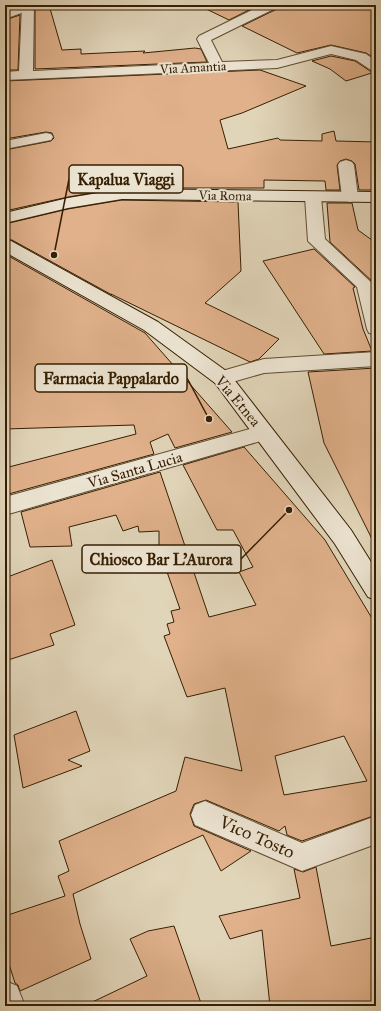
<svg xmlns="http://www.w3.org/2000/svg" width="381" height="1011" font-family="'IM FELL Great Primer',serif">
<rect width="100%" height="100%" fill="#e1d5b9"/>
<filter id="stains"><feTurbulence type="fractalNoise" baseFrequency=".005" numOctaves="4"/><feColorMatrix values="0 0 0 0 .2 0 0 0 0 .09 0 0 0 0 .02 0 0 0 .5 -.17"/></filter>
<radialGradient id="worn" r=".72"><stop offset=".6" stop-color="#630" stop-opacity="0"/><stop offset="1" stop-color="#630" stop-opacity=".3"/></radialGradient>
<g fill="#e0b18b" stroke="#361e02" fill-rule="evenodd">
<polygon points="35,5 49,5 62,50 81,49 81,54 145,51 143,53 195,48 201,49 207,62 35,69"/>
<polygon points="198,5 259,5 229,20"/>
<polygon points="279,5 376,5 376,59 366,53 331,45 297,53 242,26 277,9"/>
<polygon points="20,15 18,70 5,70 5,20"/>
<polygon points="331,56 355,61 370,71 375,72 346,81 330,69 312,61"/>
<polygon points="260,70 306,86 242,113 220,120 228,149 278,138 280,140 322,141 322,134 334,131 336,141 376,142 376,190 359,190 355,164 352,161 346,159 340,161 337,165 340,190 326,190 325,181 264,180 264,188 122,188 68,197 5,211 5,150 51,141 54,138 52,133 46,132 5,139 5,81"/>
<polygon points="122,200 238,202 241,271 205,303 279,339 259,359 250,362 111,294 112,295 12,240 5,239 5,224 68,209"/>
<polygon points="327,203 352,203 358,230 376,243 376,281 373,282 330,242"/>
<polygon points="314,249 355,287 353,288 363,329 372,351 324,354 263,261"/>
<polygon points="5,254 145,333 232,432 175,448 168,434 150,442 154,454 5,495 5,468 136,434 134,425 5,429"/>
<polygon points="376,368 376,547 324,443 308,372"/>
<path d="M244 447 325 540 376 625V815L302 841 287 835 285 826 279 831 206 800 194 804 190 814 194 826 251 851 221 871 203 835 73 894 80 924 91 959 20 991 18 985 15 983 8 961 5 944V916L65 896 58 876 69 871 59 841 176 791 185 757 242 771 225 688 187 697 164 636 170 634 167 624 174 622 171 611 180 609 159 549V531L139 532 138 526 123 531 116 515 69 527 72 546 30 547 21 512 160 472 209 617 256 605 239 572 253 567 233 530H217L183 465ZM344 736 367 781 284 795 275 756Z"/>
<polygon points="52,560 75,625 50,634 54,645 5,661 5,578"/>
<polygon points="76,711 90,751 68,760 82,766 23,788 14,735"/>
<polygon points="316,867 331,946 376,937 376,1006 270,1006 262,930 230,939 219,916 300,898 294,869 303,872"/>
<polygon points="174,926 202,1006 84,1006 147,976 130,939 148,931"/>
</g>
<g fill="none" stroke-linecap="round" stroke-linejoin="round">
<g stroke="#614c30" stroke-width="2">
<g id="pedestrian">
<polygon points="23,5 32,5 34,7 32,9 5,19 5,11"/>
<polygon points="46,133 51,134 53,137 51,140 5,149 5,141"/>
</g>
</g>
<g stroke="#614c30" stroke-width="2">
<g id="minor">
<polygon points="22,5 34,5 33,71 209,63 197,39 199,36 262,5 278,5 276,8 211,40 222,62 277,60 331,46 366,54 376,61 376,71 371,70 356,60 331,54 277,68 5,80 5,72 19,71"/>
<polygon points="346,160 352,162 354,165 358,197 356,200 350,202 344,200 342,197 338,165 340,162"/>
<polygon points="313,192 319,194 321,197 325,239 374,285 376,293 376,335 369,333 367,329 357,287 308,241 305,197 307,194"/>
<polygon points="376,352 376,366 264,373 222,385 215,383 212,378 215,373 264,359"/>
<polygon points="264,425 271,428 274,433 271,438 5,515 5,497"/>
<polygon points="205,801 302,843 376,816 376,844 302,871 195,825 191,815 195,805"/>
<polygon points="6,981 17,986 25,1006 5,1006"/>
</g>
</g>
<g stroke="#361e02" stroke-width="2">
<g id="secondary">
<polygon points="122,189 376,192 376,202 122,199 68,208 5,223 5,213 68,198"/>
<polygon points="5,240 11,241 158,322 229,373 351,530 376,570 376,600 368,597 335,544 215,383 144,330 5,252"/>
</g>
</g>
<use href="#pedestrian" fill="#ece4d2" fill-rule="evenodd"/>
<use href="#minor" fill="#ece4d2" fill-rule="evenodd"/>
<use href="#secondary" fill="#ece4d2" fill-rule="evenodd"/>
</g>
<g text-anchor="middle" stroke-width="4" stroke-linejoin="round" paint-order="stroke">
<g font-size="13" fill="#361e02" stroke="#ece4d2">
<text transform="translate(193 67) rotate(-3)" y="5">Via Amantia</text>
<text transform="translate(225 195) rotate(1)" y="5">Via Roma</text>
</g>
<g font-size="15" fill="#361e02" stroke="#ece4d2">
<text transform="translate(238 401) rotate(50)" y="5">Via Etnea</text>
<text transform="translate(135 470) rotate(-16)" y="5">Via Santa Lucia</text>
</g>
<g font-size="18" fill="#361e02" stroke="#ece4d2">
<text transform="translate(257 837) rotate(24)" y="6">Vico Tosto</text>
</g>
</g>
<path fill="none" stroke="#361e02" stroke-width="1.5" d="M54 255L69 179M209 419L187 378M289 510L241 559"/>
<g fill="#361e02" stroke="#ece4d2" stroke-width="1.5">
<circle cx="54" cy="255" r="4"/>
<circle cx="209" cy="419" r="4"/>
<circle cx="289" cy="510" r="4"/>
</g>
<g fill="#ece4d2" stroke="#361e02" stroke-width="1.5">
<rect x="69" y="165" width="114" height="28" rx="4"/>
<rect x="35" y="364" width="152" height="28" rx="4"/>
<rect x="82" y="545" width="159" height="28" rx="4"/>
</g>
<g font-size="16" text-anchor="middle" font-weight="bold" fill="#361e02">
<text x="126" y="185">Kapalua Viaggi</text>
<text x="111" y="384">Farmacia Pappalardo</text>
<text x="161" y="565">Chiosco Bar L'Aurora</text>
</g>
<rect width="381" height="1011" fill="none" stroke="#e1d5b9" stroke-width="20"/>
<rect x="6" y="6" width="369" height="999" fill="none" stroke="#361e02" stroke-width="2"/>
<rect x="10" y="10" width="361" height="991" fill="none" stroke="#361e02"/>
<rect width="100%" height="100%" filter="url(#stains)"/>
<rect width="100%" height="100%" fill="url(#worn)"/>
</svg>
